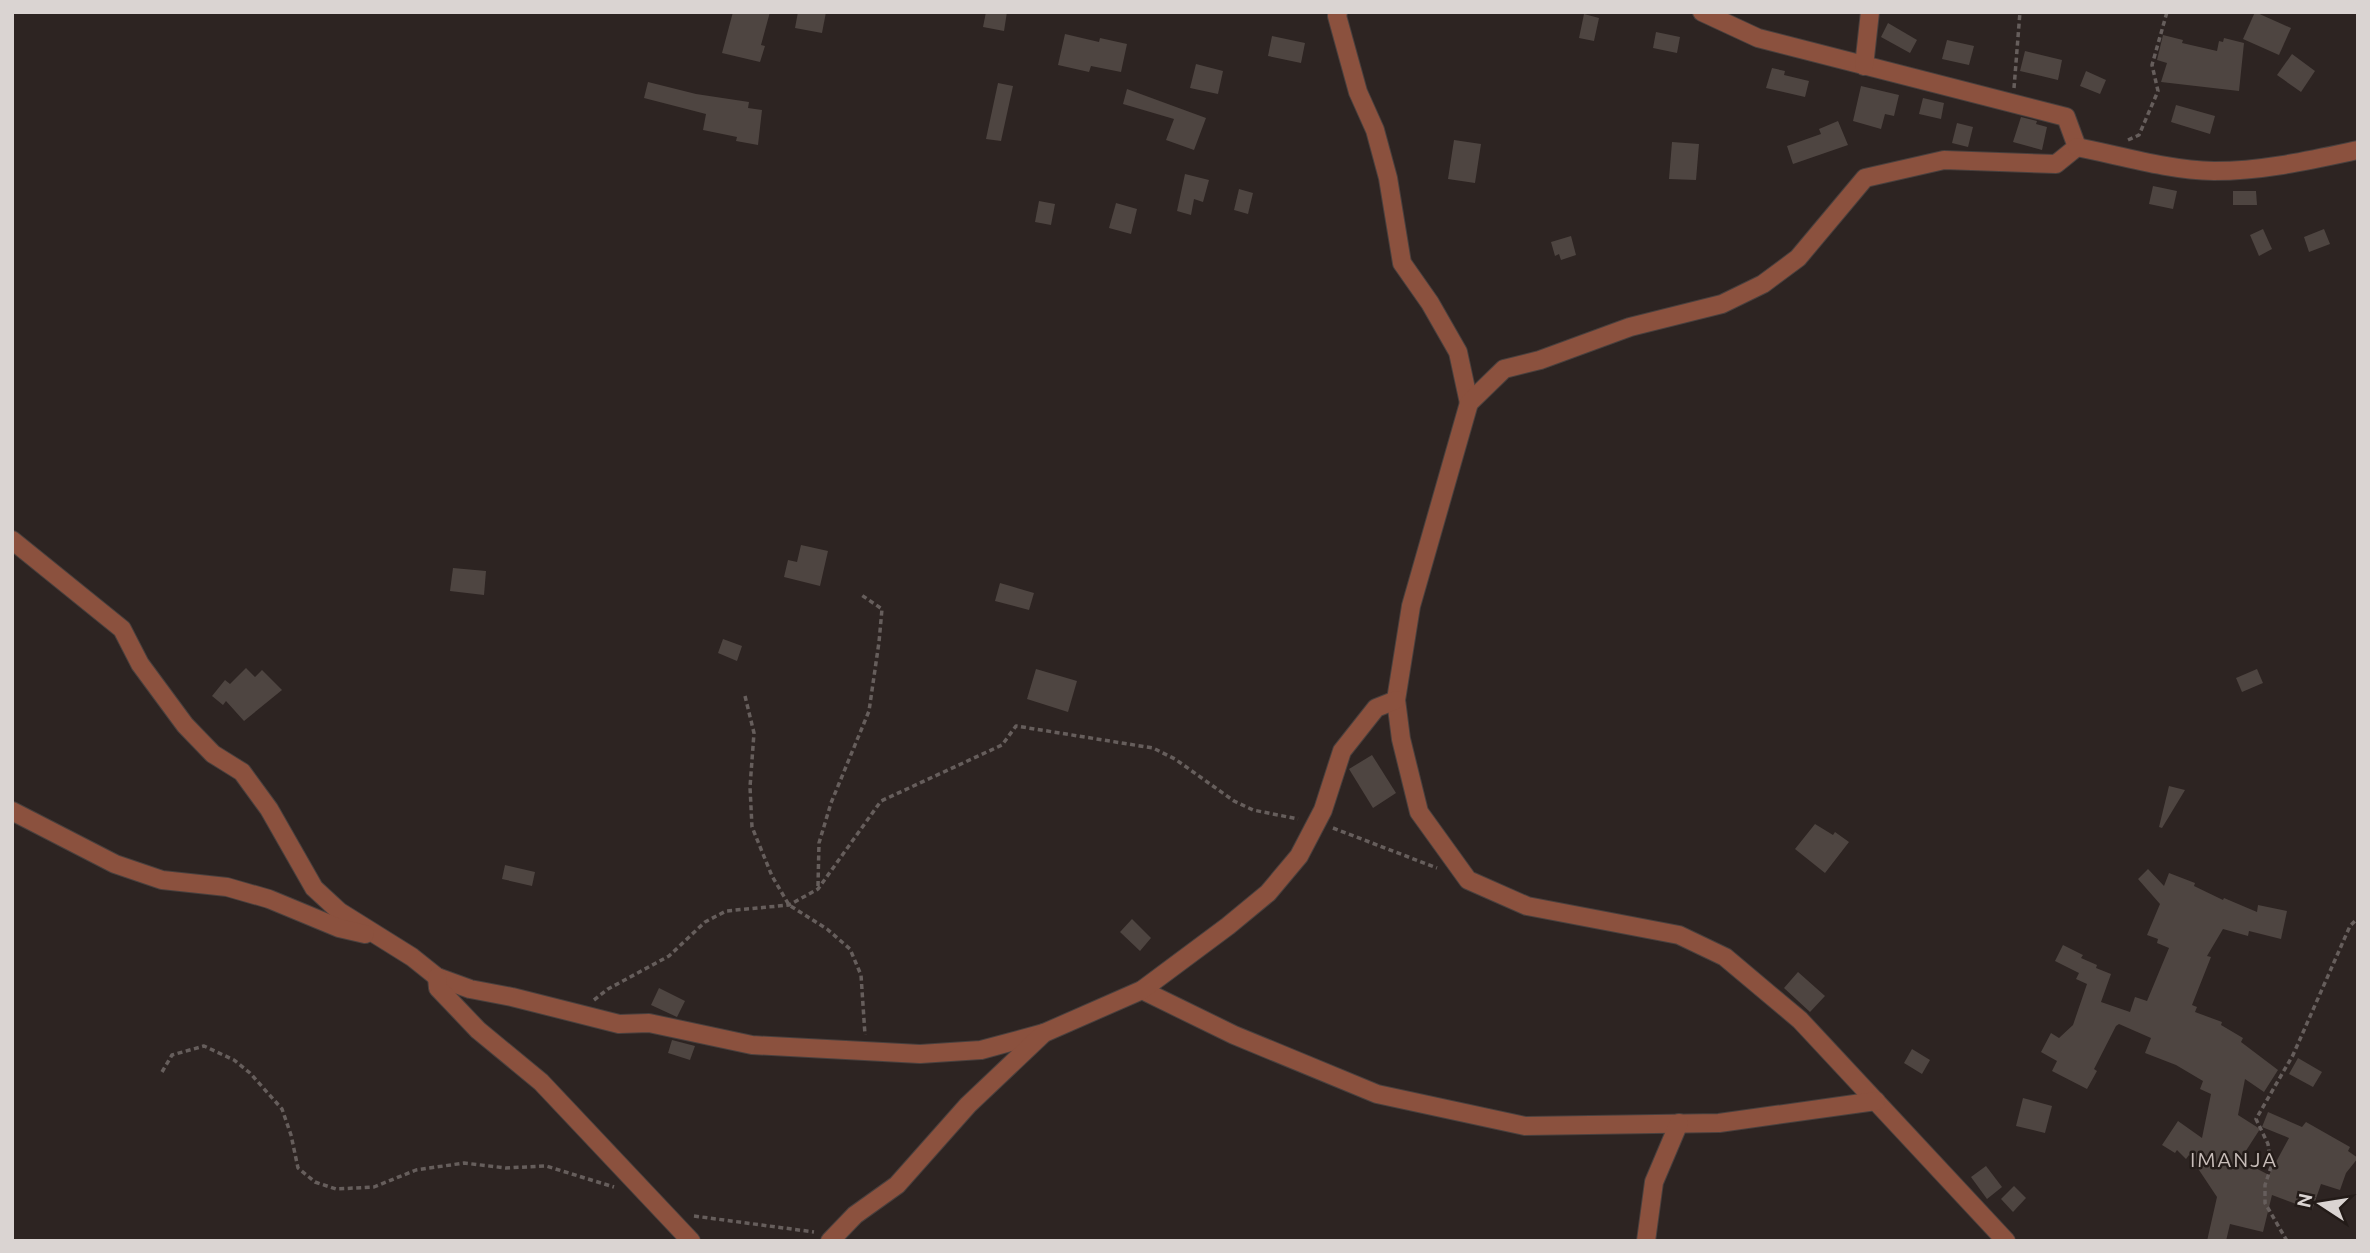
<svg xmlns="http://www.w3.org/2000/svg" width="2370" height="1253" font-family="Ubuntu,sans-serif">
<rect width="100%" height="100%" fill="#2d2422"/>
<g fill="#4e4541">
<polygon points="733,12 770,12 761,45 765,46 760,62 722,53"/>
<polygon points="798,12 826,12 822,33 795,28"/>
<polygon points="986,12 1007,12 1004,31 983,27"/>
<polygon points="2255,12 2291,28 2279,55 2243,39"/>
<polygon points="1584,14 1599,18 1594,41 1579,38"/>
<polygon points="1888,23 1917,40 1910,53 1881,37"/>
<polygon points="1656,32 1680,37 1677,53 1653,48"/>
<polygon points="1065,34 1099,42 1100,38 1127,44 1121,72 1091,66 1089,72 1058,65"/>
<polygon points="2163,35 2183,40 2182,43 2217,51 2219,41 2223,42 2224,38 2244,43 2239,91 2161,82 2167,63 2157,60"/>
<polygon points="1272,36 1305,43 1301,63 1268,56"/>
<polygon points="1947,40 1974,46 1969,65 1942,59"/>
<polygon points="2025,51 2062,60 2058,80 2020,71"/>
<polygon points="2292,54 2315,71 2301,92 2277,75"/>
<polygon points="1196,64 1223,71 1218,94 1190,88"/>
<polygon points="1772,68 1785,71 1784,75 1809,81 1805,97 1766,88"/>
<polygon points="2086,71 2106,80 2100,94 2080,86"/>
<polygon points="648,82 696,94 749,102 748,108 762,110 758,145 736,141 737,137 703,130 706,114 644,98"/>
<polygon points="998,83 1013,86 1001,141 986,139"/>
<polygon points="1861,86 1899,95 1894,116 1885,114 1881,129 1853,121"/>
<polygon points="1127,89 1206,118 1194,150 1166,140 1174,119 1123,104"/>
<polygon points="1923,98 1944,103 1941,119 1919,114"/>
<polygon points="2176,105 2215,116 2210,134 2171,122"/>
<polygon points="2021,117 2037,121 2036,124 2047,127 2042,150 2013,142"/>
<polygon points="1838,121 1848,145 1793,164 1787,146 1821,134 1819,129"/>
<polygon points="1957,123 1973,127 1968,147 1952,143"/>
<polygon points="1454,140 1481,144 1475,183 1448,179"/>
<polygon points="1672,142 1699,144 1696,180 1669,179"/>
<polygon points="1185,174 1209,180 1203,202 1194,199 1191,215 1177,211"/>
<polygon points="2153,186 2177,191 2173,209 2149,204"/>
<polygon points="1239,189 1253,193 1248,214 1234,210"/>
<polygon points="2233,191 2256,191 2257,205 2233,205"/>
<polygon points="1039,201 1055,204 1051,225 1035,222"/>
<polygon points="1116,203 1137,209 1131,234 1109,228"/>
<polygon points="2263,229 2272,249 2259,256 2250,235"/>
<polygon points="2324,229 2330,244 2309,252 2304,237"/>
<polygon points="1571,236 1576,255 1561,260 1559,254 1555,256 1551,242"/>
<polygon points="801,545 828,551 820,586 784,577 788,560 797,562"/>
<polygon points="453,568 486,571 484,595 450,591"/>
<polygon points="1000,583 1034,593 1029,610 995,601"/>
<polygon points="723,639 742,646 737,661 718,653"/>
<polygon points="246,668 255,677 262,670 282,690 244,721 226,701 223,705 212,696 225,680 230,684"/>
<polygon points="1036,669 1077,681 1068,712 1027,699"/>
<polygon points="2257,669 2263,683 2242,692 2236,678"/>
<polygon points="1372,755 1396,793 1373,808 1349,769"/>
<polygon points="2169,786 2185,790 2162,828 2159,827"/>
<polygon points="1815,824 1833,835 1835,832 1849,842 1825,873 1795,849"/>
<polygon points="505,865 535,872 532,886 502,879"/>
<polygon points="2148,869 2164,886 2169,873 2195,883 2194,886 2223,900 2224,898 2257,912 2258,905 2287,911 2281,939 2249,931 2248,936 2223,929 2207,956 2211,957 2192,1005 2197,1007 2195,1012 2222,1022 2221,1025 2243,1038 2241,1042 2278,1070 2264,1092 2245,1079 2238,1115 2260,1129 2240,1160 2269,1175 2289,1138 2262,1127 2268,1112 2302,1127 2306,1122 2350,1147 2348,1151 2358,1158 2346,1173 2340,1190 2321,1184 2312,1210 2272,1195 2263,1232 2230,1224 2226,1241 2207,1241 2217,1197 2189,1155 2186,1159 2177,1150 2175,1153 2162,1145 2178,1121 2202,1138 2211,1094 2200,1089 2203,1081 2176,1065 2145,1053 2151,1038 2119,1024 2116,1026 2094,1069 2097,1071 2087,1089 2052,1071 2057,1061 2041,1052 2051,1033 2059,1038 2073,1025 2087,984 2076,979 2079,973 2055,961 2063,945 2083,955 2081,958 2097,965 2096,968 2111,974 2101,1002 2130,1012 2135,997 2147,1001 2169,948 2157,943 2158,939 2147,935 2160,904 2138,879"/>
<polygon points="1132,919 1151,938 1140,951 1120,932"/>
<polygon points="1798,972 1825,996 1810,1012 1784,988"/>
<polygon points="659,988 685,1001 677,1017 651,1005"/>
<polygon points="672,1040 695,1046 690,1060 668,1053"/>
<polygon points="1912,1049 1930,1060 1922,1074 1904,1063"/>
<polygon points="2298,1058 2322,1072 2313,1087 2289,1074"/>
<polygon points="2023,1098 2052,1106 2045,1133 2016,1126"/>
<polygon points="1986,1166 2002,1187 1987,1199 1971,1177"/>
<polygon points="2014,1186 2026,1198 2013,1212 2001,1199"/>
</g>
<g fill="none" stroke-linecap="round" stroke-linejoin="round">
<g stroke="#49403e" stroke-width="20">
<g id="minor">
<polyline points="1338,12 1337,16 1358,92 1375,130 1388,178 1402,263 1430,303 1458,352 1469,403"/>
<polyline points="1702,12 1758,38 2066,117 2077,147 2056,164 1944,160 1865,178 1798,258 1763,284 1722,304 1630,327 1540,360 1504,369 1469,403 1411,606 1396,700 1401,739 1419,812 1468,880 1527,906 1679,935 1725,957 1800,1020 2006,1241"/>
<polyline points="1864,66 1870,12"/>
<path d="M2077 147C2122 156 2168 170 2214 171 2263 171 2311 160 2358 150"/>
<polyline points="12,540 122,629 140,664 185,725 213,754 242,772 269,809 314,888 340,912 412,957 437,977 470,989 512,997 619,1024 649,1023 752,1045 920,1054 981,1050 1044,1033"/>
<polyline points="12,811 115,864 162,880 227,887 269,899 339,928 365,934"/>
<polyline points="437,977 438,988 478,1030 541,1082 691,1241"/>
<polyline points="1142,990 1234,1035 1377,1094 1525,1126 1719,1123 1876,1101"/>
<polyline points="830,1241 855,1215 897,1185 968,1105 1044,1033 1142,990 1228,926 1268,893 1299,856 1323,810 1342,751 1376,708 1396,700"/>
<polyline points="1646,1241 1654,1182 1679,1123"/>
</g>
</g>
<g stroke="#665e5c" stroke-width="3.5" stroke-dasharray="5 3.5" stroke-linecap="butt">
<polyline points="2014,88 2020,12"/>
<polyline points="2128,140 2139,135 2158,91 2152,65 2167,12"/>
<polyline points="745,696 754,733 750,787 752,827 772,876 789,905 827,929 850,949 861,975 865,1035"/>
<polyline points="1333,828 1437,868"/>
<polyline points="818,886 819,843 831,803 869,711 879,642 882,609 860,594"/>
<polyline points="594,1000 608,989 669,956 705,922 726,911 789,905 818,889 881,801 1002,745 1016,726 1153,748 1175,759 1234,801 1253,810 1298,819"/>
<polyline points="162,1072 172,1055 204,1046 234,1060 250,1073 282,1109 291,1135 298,1168 315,1182 336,1189 374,1187 416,1170 464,1163 506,1168 546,1166 614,1187"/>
<polyline points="694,1216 814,1232"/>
<polyline points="2287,1241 2265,1203 2265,1185 2271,1167 2268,1144 2256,1119 2293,1055 2350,926 2358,918"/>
</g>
<use href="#minor" stroke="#8b513e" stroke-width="18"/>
</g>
<g text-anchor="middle" stroke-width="5" stroke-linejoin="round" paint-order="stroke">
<g font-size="21" letter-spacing="2" fill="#c8bdb9" stroke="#231b18">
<text x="2234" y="1167">IMANJA</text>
</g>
</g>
<rect width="2370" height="1253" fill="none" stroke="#dad4d2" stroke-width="28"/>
<g transform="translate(2321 1204) rotate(282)" stroke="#231b18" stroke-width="5" paint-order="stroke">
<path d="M0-5L12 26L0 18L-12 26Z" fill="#dad4d2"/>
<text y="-10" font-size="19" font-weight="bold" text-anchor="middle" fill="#dad4d2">N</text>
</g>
</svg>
